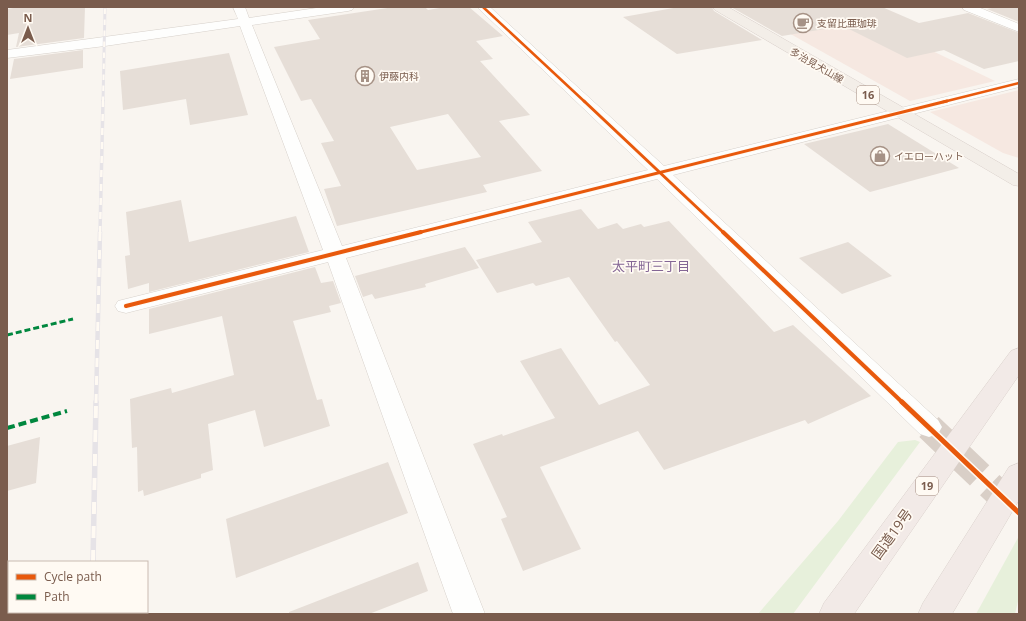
<svg xmlns="http://www.w3.org/2000/svg" width="1026" height="621" font-family="'Open Sans','Noto Sans JP',sans-serif">
<rect width="100%" height="100%" fill="#f9f5f0"/>
<g fill="#f6e8e1">
<polygon points="841,7 995,81 910,101 762,18"/>
<polygon points="1019,90 1019,158 1003,153 930,112"/>
</g>
<g fill="#e7f0db">
<polygon points="915,440 920,442 793,614 758,614 838,521 898,442"/>
<polygon points="1019,536 1019,597 1015,614 976,614"/>
</g>
<g fill="#e6ded7" fill-rule="evenodd">
<polygon points="19,7 85,7 84,38 16,47 19,33 7,35 7,9"/>
<path d="M394 7H425L428 10 445 7H469L503 36 476 41 493 59 480 61 530 115 499 121 542 171 483 185 487 192 337 226 324 189 341 186 321 143 334 141 311 99 301 101 274 47 320 39 308 20ZM448 114 481 157 417 170 390 127Z"/>
<polygon points="679,7 712,7 714,11 762,40 677,54 623,17"/>
<polygon points="731,7 882,7 919,23 968,13 1019,33 1019,61 984,69 944,50 907,58 843,26 782,36"/>
<polygon points="997,7 1019,7 1019,22 987,9"/>
<polygon points="83,50 83,68 10,79 14,59"/>
<polygon points="229,53 248,115 190,125 186,99 123,110 120,71"/>
<polygon points="888,124 959,168 870,192 804,144"/>
<polygon points="181,200 189,242 296,216 309,252 149,292 149,283 128,289 125,256 130,255 126,212"/>
<polygon points="581,209 598,229 617,223 623,229 641,224 644,227 669,221 774,332 793,325 871,396 808,424 805,420 664,470 638,431 540,467 581,549 523,571 501,519 507,517 473,444 502,434 503,436 555,418 520,361 561,348 599,405 650,385 617,341 615,342 569,277 536,286 533,283 497,293 476,260 542,242 528,222"/>
<polygon points="848,242 892,276 842,294 799,258"/>
<polygon points="465,247 479,268 425,284 426,287 375,299 372,294 363,297 355,276"/>
<polygon points="315,267 321,283 333,281 341,303 329,306 331,312 293,321 317,400 322,399 330,426 264,447 255,410 208,424 213,470 201,474 201,478 144,496 143,490 138,492 137,447 132,448 130,399 171,388 172,393 234,375 222,316 149,334 149,309"/>
<polygon points="40,437 36,483 7,491 7,446"/>
<polygon points="388,462 408,513 236,578 226,519"/>
<polygon points="418,562 428,591 369,614 289,614 289,612"/>
</g>
<g fill="none" stroke-linecap="round" stroke-linejoin="round">
<polyline stroke="#d9cfc7" stroke-width="28" stroke-dasharray="28 14" stroke-linecap="butt" points="929,427 1019,513"/>
<g stroke="#d7d1cb" stroke-width="1">
<g id="street">
<polygon points="233,7 245,7 249,18 323,7 354,7 352,10 348,11 252,25 342,246 648,170 477,7 490,7 664,166 1019,79 1019,87 673,175 938,420 942,427 938,434 929,437 920,434 657,179 346,258 485,614 453,614 328,262 126,313 118,311 115,306 118,301 126,299 323,250 240,26 105,46 7,58 7,50 238,19"/>
<polygon points="962,7 978,7 1019,24 1019,32 964,10"/>
</g>
</g>
<g stroke="#dad1cc" stroke-width="1">
<polygon id="primary" points="713,7 728,7 1019,174 1019,186 1013,185 715,10"/>
</g>
<g stroke="#dad1cc" stroke-width="1">
<g id="highway">
<polygon points="1019,348 1019,375 854,614 819,614 824,603 1011,351"/>
<polygon points="1019,463 1019,500 952,614 918,614 923,603 1009,467"/>
</g>
</g>
<use href="#street" fill="#fefefd" fill-rule="evenodd"/>
<use href="#primary" fill="#f3eee8" fill-rule="evenodd"/>
<use href="#highway" fill="#f2eae7" fill-rule="evenodd"/>
<g stroke="#e6e3e7" stroke-width="3">
<polyline id="rail-far3" points="103,102 105,7"/>
</g>
<g stroke="#e6e3e7" stroke-width="3.5">
<polyline id="rail-far2" points="100,233 103,101"/>
</g>
<g stroke="#e6e3e7" stroke-width="4.5">
<polyline id="rail-far1" points="96,403 100,232"/>
</g>
<g stroke="#e6e3e7" stroke-width="5.5">
<g id="rail">
<polyline points="93,562 96,402"/>
<polyline points="92,612 92,614"/>
</g>
</g>
<use href="#rail-far3" stroke="#fffaf3" stroke-width="2" stroke-dasharray="5.5" stroke-linecap="butt"/>
<use href="#rail-far2" stroke="#fffaf3" stroke-width="2.5" stroke-dasharray="7" stroke-linecap="butt"/>
<use href="#rail-far1" stroke="#fffaf3" stroke-width="3" stroke-dasharray="9" stroke-linecap="butt"/>
<use href="#rail" stroke="#fffaf3" stroke-width="4" stroke-dasharray="12" stroke-linecap="butt"/>
<polyline stroke="#00873e" stroke-width="3" stroke-dasharray="6 3" stroke-linecap="butt" points="7,335 73,319"/>
<polyline stroke="#00873e" stroke-width="4" stroke-dasharray="8 4" stroke-linecap="butt" points="7,428 67,411"/>
<g stroke="#fffaf3" stroke-width="4">
<g id="cycleway-far3">
<polyline points="483,7 585,102"/>
<polyline points="943,102 1019,83"/>
</g>
</g>
<g stroke="#fffaf3" stroke-width="5">
<g id="cycleway-far2">
<polyline points="584,101 724,233"/>
<polyline points="417,233 947,101"/>
</g>
</g>
<g stroke="#fffaf3" stroke-width="6">
<g id="cycleway-far1">
<polyline points="723,232 903,403"/>
<polyline points="126,306 421,232"/>
</g>
</g>
<g stroke="#fffaf3" stroke-width="8">
<polyline id="cycleway" points="902,402 1019,513"/>
</g>
<use href="#cycleway-far3" stroke="#e8590c" stroke-width="2.5"/>
<use href="#cycleway-far2" stroke="#e8590c" stroke-width="3"/>
<use href="#cycleway-far1" stroke="#e8590c" stroke-width="4"/>
<use href="#cycleway" stroke="#e8590c" stroke-width="5"/>
</g>
<defs>
<g id="cafe-ring" transform="scale(1)"><circle r="9.5" fill="#fffaf3" stroke="#a69286" stroke-width="1.5"/><path d="M-5.5-4.5H6V0H3Q3 3.5 0 3.5H-2.5Q-5.5 3.5-5.5 0ZM3-3.2v2h1.7v-2ZM-6 4.5H4V6H-6Z" fill="#a69286"/></g>
<g id="building-ring" transform="scale(1)"><circle r="9.5" fill="#fffaf3" stroke="#a69286" stroke-width="1.5"/><path d="M-4-6H4V6H1V3H-1V6H-4ZM-2.5-4.3h1.7v1.8h-1.7ZM.8-4.3h1.7v1.8H.8ZM-2.5-1h1.7V.8h-1.7ZM.8-1h1.7V.8H.8Z" fill="#a69286"/></g>
<g id="shop-ring" transform="scale(1)"><circle r="9.5" fill="#fffaf3" stroke="#a69286" stroke-width="1.5"/><path d="M-5-2.5h2.3a2.7 3.5 0 0 1 5.4 0H5L5.5 6h-11ZM-1.5-2.5h3a1.5 2.3 0 0 0-3 0Z" fill="#a69286"/></g>
</defs>
<g fill-rule="evenodd">
<use href="#cafe-ring" x="803" y="23"/>
<use href="#building-ring" x="365" y="76"/>
<use href="#shop-ring" x="880" y="156"/>
</g>
<g text-anchor="middle" stroke-width="3.5" stroke-linejoin="round" paint-order="stroke">
<g font-size="10" fill="#7a5c4d" stroke="#fffaf3" text-anchor="start">
<text x="817" y="27">支留比亜珈琲</text>
<text x="379" y="80">伊藤内科</text>
<text x="894" y="160">イエローハット</text>
</g>
<g font-size="10" fill="#7a5c4d" stroke="#fffaf3">
<text transform="translate(817 65) rotate(30)" y="4">多治見犬山線</text>
</g>
<g fill="#fffaf3" stroke="#a28b7f" stroke-width="1">
<rect x="857" y="86" width="22" height="18" rx="3"/>
<rect x="916" y="477" width="22" height="18" rx="3"/>
</g>
<g font-size="11" font-weight="bold" fill="#7a5c4d">
<text x="868" y="99">16</text>
<text x="927" y="490">19</text>
</g>
<g font-size="13" fill="#846695" stroke="#fffaf3">
<text x="651" y="271">太平町三丁目</text>
</g>
<g font-size="14" fill="#7a5c4d" stroke="#fffaf3">
<text transform="translate(892 534) rotate(-54)" y="5">国道19号</text>
</g>
</g>
<rect width="1026" height="621" fill="none" stroke="#7a5c4d" stroke-width="16"/>
<rect x="8" y="561" width="140" height="52" fill="#fffaf3" stroke="#cabbb1"/>
<rect x="16" y="574" width="20" height="6" fill="#e8590c" stroke="#cabbb1"/>
<text x="44" y="581" font-size="12" fill="#7a5c4d">Cycle path</text>
<rect x="16" y="594" width="20" height="6" fill="#00873e" stroke="#cabbb1"/>
<text x="44" y="601" font-size="12" fill="#7a5c4d">Path</text>
<g transform="translate(28 28)" stroke="#fffaf3" stroke-width="3" paint-order="stroke">
<path d="M0-3L7 15L0 10L-7 15Z" fill="#7a5c4d"/>
<text y="-6" font-size="11" font-weight="bold" text-anchor="middle" fill="#7a5c4d">N</text>
</g>
</svg>
